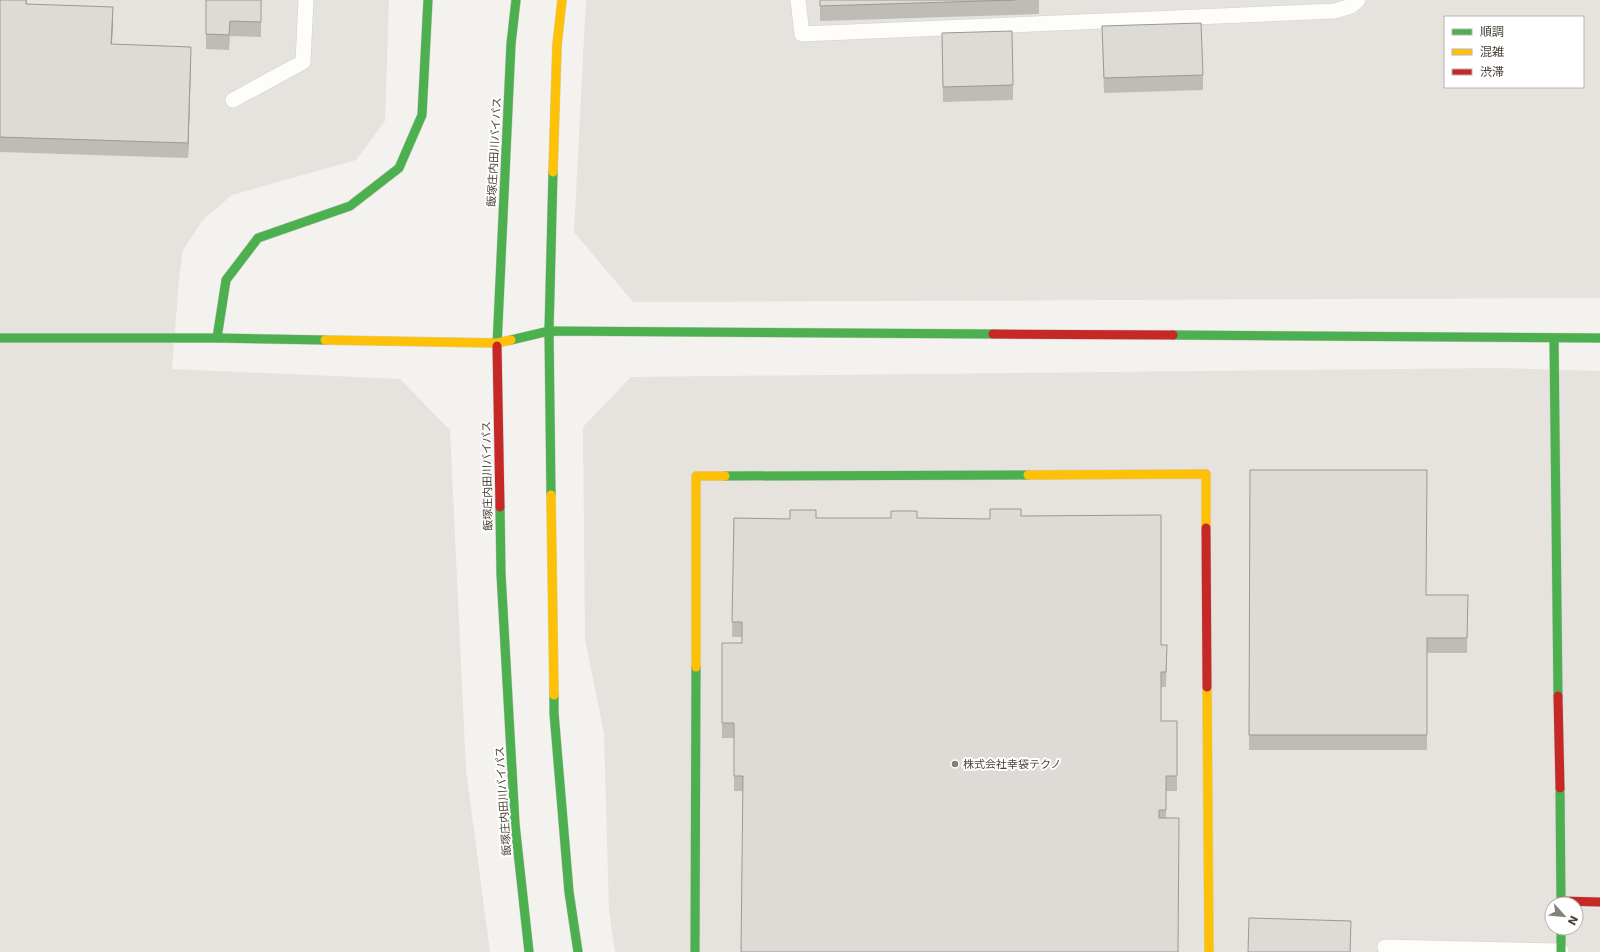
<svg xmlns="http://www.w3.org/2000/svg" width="1600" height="952" font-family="'DejaVu Sans','Noto Sans JP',sans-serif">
<rect width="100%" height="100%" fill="#f4f2ee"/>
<g fill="#e6e2de" fill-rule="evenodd">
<polygon points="0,0 389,0 385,121 356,160 232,195 202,221 183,250 179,278 172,369 400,379 450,430 466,770 490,952 0,952"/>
<path d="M586 0H1600V298L633 302 574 232ZM1445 17H1583V87H1445Z"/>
<path d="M1498 368 1600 371V952H615L609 911 604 733 585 639 583 427 631 377ZM1552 904H1576V928H1552Z"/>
</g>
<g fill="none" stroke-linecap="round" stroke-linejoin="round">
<g stroke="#d2d0cb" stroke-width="16">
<g id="lane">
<polyline points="798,0 802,34 1335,11 1351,6 1358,0"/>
<polyline points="233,100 303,62 306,0"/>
<polyline points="1385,947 1561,951"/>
</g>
</g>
<g stroke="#d3cfc5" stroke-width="10">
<g id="fast">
<polyline points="1173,335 1600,338"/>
<polyline points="0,338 217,338 325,340"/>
<polyline points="217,338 226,280 258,238 350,206 399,168 422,115 428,0"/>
<polyline points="1554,339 1558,696"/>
<polyline points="511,340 549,331 993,334"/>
<polyline points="497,346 511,44 516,0"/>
<polyline points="725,476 1028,475"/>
<polyline points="551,495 549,331 553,172"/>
<polyline points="500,507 501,574 515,824 529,952"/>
<polyline points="554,695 554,713 569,892 578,952"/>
<polyline points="1560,788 1561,904"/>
<polyline points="1561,928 1561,952"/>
<polyline points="695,952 696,667"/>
</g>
</g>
<g stroke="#d3cfc5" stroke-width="10">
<g id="slow">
<polyline points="553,172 557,45 562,0"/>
<polyline points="325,340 497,343 511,340"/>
<polyline points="1028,475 1206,474 1206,528"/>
<polyline points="551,495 554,695"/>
<polyline points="696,667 696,476 725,476"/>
<polyline points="1207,687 1209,952"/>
</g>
</g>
<g stroke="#d3cfc5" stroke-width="10">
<g id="jam">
<polyline points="993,334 1173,335"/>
<polyline points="497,346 500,507"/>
<polyline points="1206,528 1207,687"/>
<polyline points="1558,696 1560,788"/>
<polyline points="1561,901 1600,902"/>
</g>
</g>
<use href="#lane" stroke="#fdfdfc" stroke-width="15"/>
<use href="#fast" stroke="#4caf50" stroke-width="9"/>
<use href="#slow" stroke="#ffc107" stroke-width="9"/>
<use href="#jam" stroke="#c62828" stroke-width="9"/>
</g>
<g fill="#bfbcb8">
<polygon points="0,0 27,0 27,4 113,22 112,44 191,62 188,158 0,152"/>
<polygon points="206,0 261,0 261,37 230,36 229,50 206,49"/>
<polygon points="820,0 1054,0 1039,0 1039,14 820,21"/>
<polygon points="1102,26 1203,75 1203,90 1104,93"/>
<polygon points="942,33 1013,85 1013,100 943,102"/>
<polygon points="1250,470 1426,595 1468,595 1467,653 1427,653 1427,750 1249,750"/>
<polygon points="1021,516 1161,645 1167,645 1166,687 1161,687 1161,721 1177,721 1177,791 1166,791 1166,818 1178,952 742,791 734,791 734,738 722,738 722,643 742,643 742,637 732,637 734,518 790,519 816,518 990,519"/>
</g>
<g fill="#9b9996">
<polygon points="113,7 113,22 111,59 111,44"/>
<polygon points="191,47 191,62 188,158 188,143"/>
</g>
<g fill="#dedbd6" stroke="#9b9996">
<polygon points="0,0 26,0 26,4 113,7 111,44 191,47 188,143 0,137"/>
<polygon points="206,0 261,0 261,22 230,21 229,35 206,34"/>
<polygon points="820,0 1015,0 820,6"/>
<polygon points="1201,23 1203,75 1104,78 1102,26"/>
<polygon points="1012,31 1013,85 943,87 942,33"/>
<polygon points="1250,470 1427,470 1426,595 1468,595 1467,638 1427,638 1427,735 1249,735"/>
<polygon points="990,509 1021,509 1021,516 1161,515 1161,645 1167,645 1166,672 1161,672 1161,721 1177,721 1177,776 1166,776 1166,810 1159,810 1159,818 1179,818 1178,952 741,952 743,776 734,776 734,723 722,723 722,643 742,643 742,622 732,622 734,518 790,519 790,510 816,510 816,518 891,518 891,511 917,511 917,518 990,519"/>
<polygon points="1249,918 1351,921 1350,952 1248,952"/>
</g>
<circle fill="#868178" stroke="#fff" stroke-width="1.5" cx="955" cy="764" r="4"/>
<g text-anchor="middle" stroke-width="4" stroke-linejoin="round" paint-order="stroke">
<g font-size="11" fill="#4b4439" stroke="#fff">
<text transform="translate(494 152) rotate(-87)" y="4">飯塚庄内田川バイパス</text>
<text transform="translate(487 476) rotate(-91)" y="4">飯塚庄内田川バイパス</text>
<text transform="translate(503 801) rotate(-94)" y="4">飯塚庄内田川バイパス</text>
</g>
<g font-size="11" fill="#4b4439" stroke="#fff" text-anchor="start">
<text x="963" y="768">株式会社幸袋テクノ</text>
</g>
</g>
<rect x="1444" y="16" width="140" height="72" fill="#ffffff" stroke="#b7b4b0"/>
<rect x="1452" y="29" width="20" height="6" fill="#4caf50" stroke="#b7b4b0"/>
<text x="1480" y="36" font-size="12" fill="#4b4439">順調</text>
<rect x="1452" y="49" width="20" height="6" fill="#ffc107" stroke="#b7b4b0"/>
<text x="1480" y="56" font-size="12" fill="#4b4439">混雑</text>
<rect x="1452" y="69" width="20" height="6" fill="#c62828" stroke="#b7b4b0"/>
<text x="1480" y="76" font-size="12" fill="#4b4439">渋滞</text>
<g transform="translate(1564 916) rotate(117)"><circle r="19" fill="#ffffff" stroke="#b7b4b0"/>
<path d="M0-3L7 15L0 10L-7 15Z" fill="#868178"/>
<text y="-6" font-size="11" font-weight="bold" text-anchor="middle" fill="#4b4439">N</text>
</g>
</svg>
